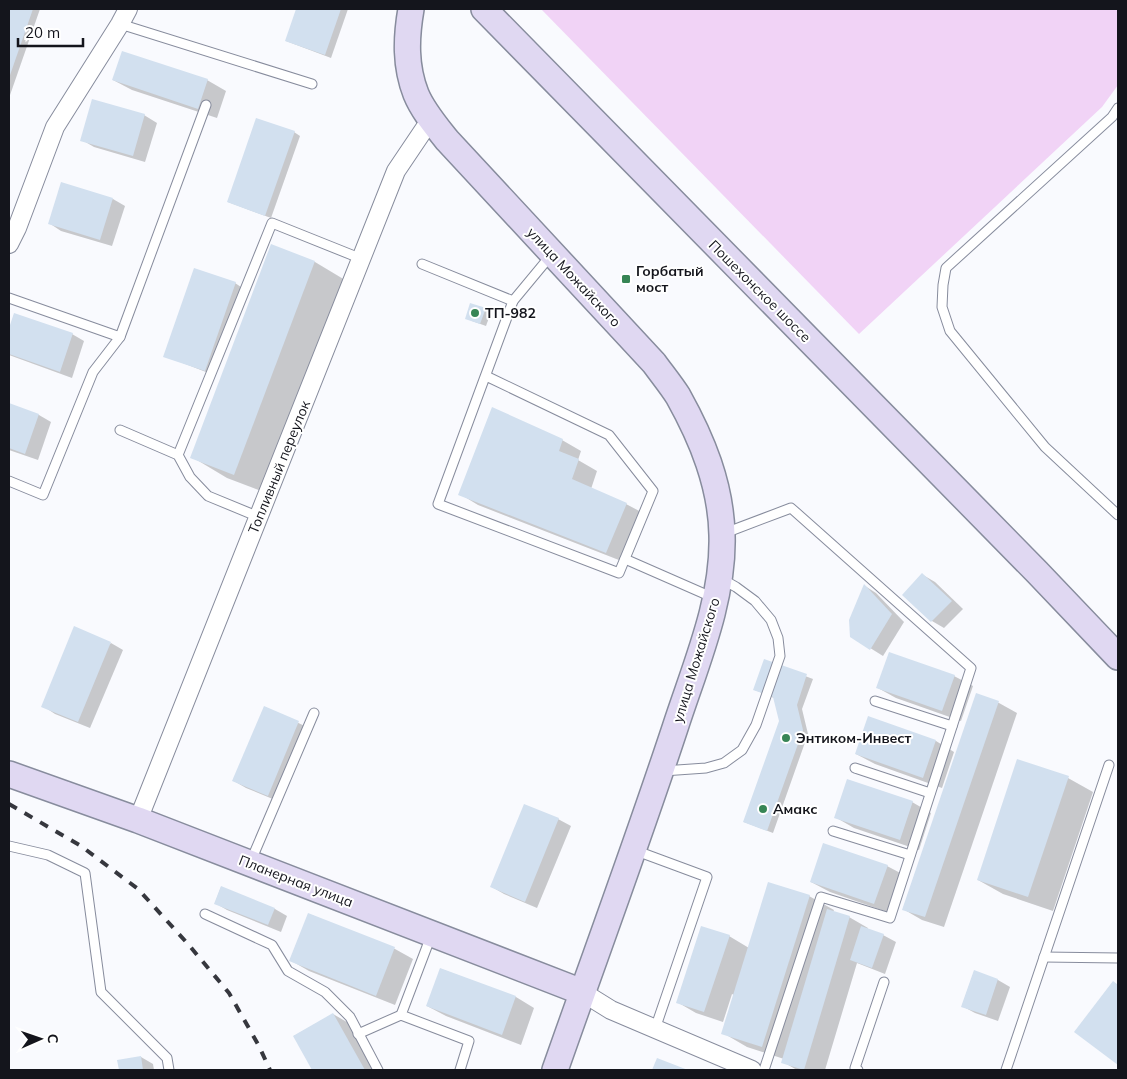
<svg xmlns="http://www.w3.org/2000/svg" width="1127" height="1079" font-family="Mulish,sans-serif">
<rect width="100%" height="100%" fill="#f9fafe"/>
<polygon fill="#f1d3f6" points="541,9 1118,9 1118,85 1102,107 859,334"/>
<g fill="#0003">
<polygon points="9,9 40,9 9,98"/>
<polygon points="297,9 348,9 331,58 286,41"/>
<polygon points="113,80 207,80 226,91 217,118 132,90"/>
<polygon points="144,115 157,123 145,162 94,147 82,140"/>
<polygon points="294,132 300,136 271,218 228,202"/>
<polygon points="113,199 125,206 112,246 61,231 49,223"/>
<polygon points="272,246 315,262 350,283 269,494 227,478 192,457"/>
<polygon points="235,283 241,287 211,374 165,356"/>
<polygon points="485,309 491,312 486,326 472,321"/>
<polygon points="14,315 72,334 84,341 72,378 9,355 9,332"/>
<polygon points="9,404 39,415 51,422 38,460 9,450"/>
<polygon points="562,440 581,451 578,460 597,471 591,489 626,504 645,514 624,562 478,505 460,494"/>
<polygon points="923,575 935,582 963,609 944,628 932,621 904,595"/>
<polygon points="865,586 876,593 904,622 883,656 851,636"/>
<polygon points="111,643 123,650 90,728 55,714 43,706"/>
<polygon points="765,661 813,679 802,709 808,734 773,833 744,822 780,722 774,698 755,690"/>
<polygon points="954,676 973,686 961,721 896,698 878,688"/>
<polygon points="977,695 999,703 1017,713 944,927 922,920 903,909"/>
<polygon points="265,707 311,729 280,802 246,788 234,781"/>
<polygon points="936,741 954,752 942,788 875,764 856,754"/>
<polygon points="1068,778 1093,792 1053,911 1003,894 978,880"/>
<polygon points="912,802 931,813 919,850 854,828 835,817"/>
<polygon points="558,819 571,826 537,908 504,894 492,887"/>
<polygon points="887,866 906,876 893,914 830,892 811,882"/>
<polygon points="221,887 275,909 287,916 281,932 227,910 215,903"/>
<polygon points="809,896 834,910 833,912 849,917 868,928 867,930 883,935 896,942 885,974 857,963 825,1070 797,1070 783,1062 784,1059 747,1047 723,1033 734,995 732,994 723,1022 696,1013 677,1002 729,936 749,948"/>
<polygon points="309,914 395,949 413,959 395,1005 309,971 290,960"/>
<polygon points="441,969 516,997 534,1008 521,1045 446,1016 427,1006"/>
<polygon points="974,972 998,980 1010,987 998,1021 975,1013 962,1006"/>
<polygon points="1113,982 1118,985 1118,1064 1076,1032"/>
<polygon points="333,1014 352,1025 377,1070 313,1070 294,1036"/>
<polygon points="141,1057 153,1064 154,1070 120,1070 119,1061"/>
</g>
<g fill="#d2e0ef">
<polygon points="9,9 33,9 9,78"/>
<polygon points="296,9 341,9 325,55 285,41"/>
<polygon points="122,51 208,79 198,109 112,80"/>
<polygon points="92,99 145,114 133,156 80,141"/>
<polygon points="256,118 295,131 265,216 227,202"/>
<polygon points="61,182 113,198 100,240 48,224"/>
<polygon points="271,244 315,261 234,475 190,458"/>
<polygon points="194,268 236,282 205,371 163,357"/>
<polygon points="470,303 486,308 480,324 465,319"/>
<polygon points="14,313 73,333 60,372 9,354 9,328"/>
<polygon points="9,403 39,414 25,454 9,448"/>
<polygon points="492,407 563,439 559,451 579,459 572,479 627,503 606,553 458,495"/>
<polygon points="922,573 952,601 931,622 902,595"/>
<polygon points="864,584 892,614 870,650 850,637 849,620"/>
<polygon points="74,626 111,642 78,722 41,707"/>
<polygon points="889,652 955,675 942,711 876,688"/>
<polygon points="764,659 807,674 797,705 803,730 767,831 743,822 779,721 773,697 753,690"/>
<polygon points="976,693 999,701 925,917 902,910"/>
<polygon points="264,706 299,721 268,796 232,781"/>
<polygon points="868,716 936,740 923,778 855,754"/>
<polygon points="1017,759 1069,776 1028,897 977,880"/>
<polygon points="847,779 913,801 900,840 834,818"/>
<polygon points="524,804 559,818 525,902 490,887"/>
<polygon points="823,843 888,865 874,904 810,882"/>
<polygon points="768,882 810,895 762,1047 721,1034"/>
<polygon points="221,886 275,908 268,925 214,904"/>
<polygon points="827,909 850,916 804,1070 781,1063"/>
<polygon points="308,913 395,947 376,996 289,961"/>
<polygon points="701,926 730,935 704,1012 676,1003"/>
<polygon points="861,926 884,934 872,968 850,960"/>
<polygon points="440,968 516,996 502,1035 426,1006"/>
<polygon points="974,970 998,979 986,1015 961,1007"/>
<polygon points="1113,981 1118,985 1118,1065 1074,1032"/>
<polygon points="333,1013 365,1070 312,1070 293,1036"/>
<polygon points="141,1056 143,1070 119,1070 117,1060"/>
<polygon points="657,1058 688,1070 652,1070"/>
</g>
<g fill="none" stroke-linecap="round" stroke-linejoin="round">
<g stroke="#878c9d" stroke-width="11">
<g id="lane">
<polyline points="120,24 312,84"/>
<polyline points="1118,108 1112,117 946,268 943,285 942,307 950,331 1045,447 1118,515"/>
<polyline points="422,264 513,301"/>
<polyline points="9,298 120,337 206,105"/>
<polyline points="486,376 609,435 653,491 619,573 438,504 513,301 552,254"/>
<polyline points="120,430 178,455 190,477 208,496 259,517"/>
<polyline points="178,455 272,223 362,259"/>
<polyline points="9,481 43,495 93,372 120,337"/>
<polyline points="725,533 791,508 971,668 890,918 821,897 764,1070"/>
<polyline points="625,559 714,598"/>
<polyline points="875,701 952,726"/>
<polyline points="855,768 930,793"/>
<polyline points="663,771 706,768 724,763 742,750 756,725 780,656 778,638 771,620 755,601 736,587 720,578"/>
<polyline points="833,831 910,855"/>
<polyline points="9,846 48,855 85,873 101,992 167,1058 169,1070"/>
<polyline points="634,850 707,877 655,1029"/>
<polyline points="250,863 314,713"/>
<polyline points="205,914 272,945 288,971 325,992 350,1017 378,1070"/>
<polyline points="431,936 401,1015 469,1041 460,1070"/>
<polyline points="1044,957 1118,958"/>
<polyline points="358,1034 401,1015"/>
<polyline points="858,1070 855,1068 884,982"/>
<polyline points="1006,1070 1109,765"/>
</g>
</g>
<g stroke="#878c9d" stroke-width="20">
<g id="street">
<polyline points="9,244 17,228 55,127 120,24 128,9"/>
<polyline points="138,820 396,171 431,119"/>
<polyline points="582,992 611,1010 752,1070"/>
</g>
</g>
<g stroke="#878c9d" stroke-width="28">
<g id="secondary">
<path d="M411 9C406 38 405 66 416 94 423 111 436 126 447 140L654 363C662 374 671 385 678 396 702 439 721 485 722 535 724 601 695 666 675 728 637 843 595 956 555 1070"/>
<polyline points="484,9 1037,572 1118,657"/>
<polyline points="9,774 138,820 582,992"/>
</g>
</g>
<use href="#lane" stroke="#fff" stroke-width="9"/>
<use href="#street" stroke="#fff" stroke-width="18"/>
<use href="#secondary" stroke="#e0d8f2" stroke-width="25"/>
<polyline stroke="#36373e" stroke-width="4" stroke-dasharray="9 9" stroke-linecap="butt" points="9,804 81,846 138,889 188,944 229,993 259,1046 270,1070"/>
</g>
<g fill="#378555" stroke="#fff" stroke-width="2">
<rect x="621" y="274" width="10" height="10" rx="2.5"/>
<circle cx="475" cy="313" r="5"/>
<circle cx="786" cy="738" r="5"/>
<circle cx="763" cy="809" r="5"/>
</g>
<g text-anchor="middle" stroke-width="4" stroke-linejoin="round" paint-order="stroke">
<g font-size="14" font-weight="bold" fill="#14151c" stroke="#fff" text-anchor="start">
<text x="636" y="276">Горбатый<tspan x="636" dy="16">мост</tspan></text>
<text x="485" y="318">ТП-982</text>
<text x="796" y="743">Энтиком-Инвест</text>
<text x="773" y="814">Амакс</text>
</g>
<g font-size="14" fill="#14151c" stroke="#fff">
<text transform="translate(574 277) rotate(47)" y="5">улица Можайского</text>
<text transform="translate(760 291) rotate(45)" y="5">Пошехонское шоссе</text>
<text transform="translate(279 467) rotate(-68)" y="5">Топливный переулок</text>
<text transform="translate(696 660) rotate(-73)" y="5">улица Можайского</text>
<text transform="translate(296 881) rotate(21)" y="5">Планерная улица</text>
</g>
</g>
<rect width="1127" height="1079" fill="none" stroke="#14151c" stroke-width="20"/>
<g transform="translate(40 1039) rotate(88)" stroke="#ffffff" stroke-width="4" paint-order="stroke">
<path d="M0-4L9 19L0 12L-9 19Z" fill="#14151c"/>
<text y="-8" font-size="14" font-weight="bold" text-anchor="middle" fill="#14151c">С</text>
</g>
<path d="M18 38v8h65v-8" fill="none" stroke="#14151c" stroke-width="2.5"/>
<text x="25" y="38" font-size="15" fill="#14151c" stroke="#ffffff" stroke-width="4" paint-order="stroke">20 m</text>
</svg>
